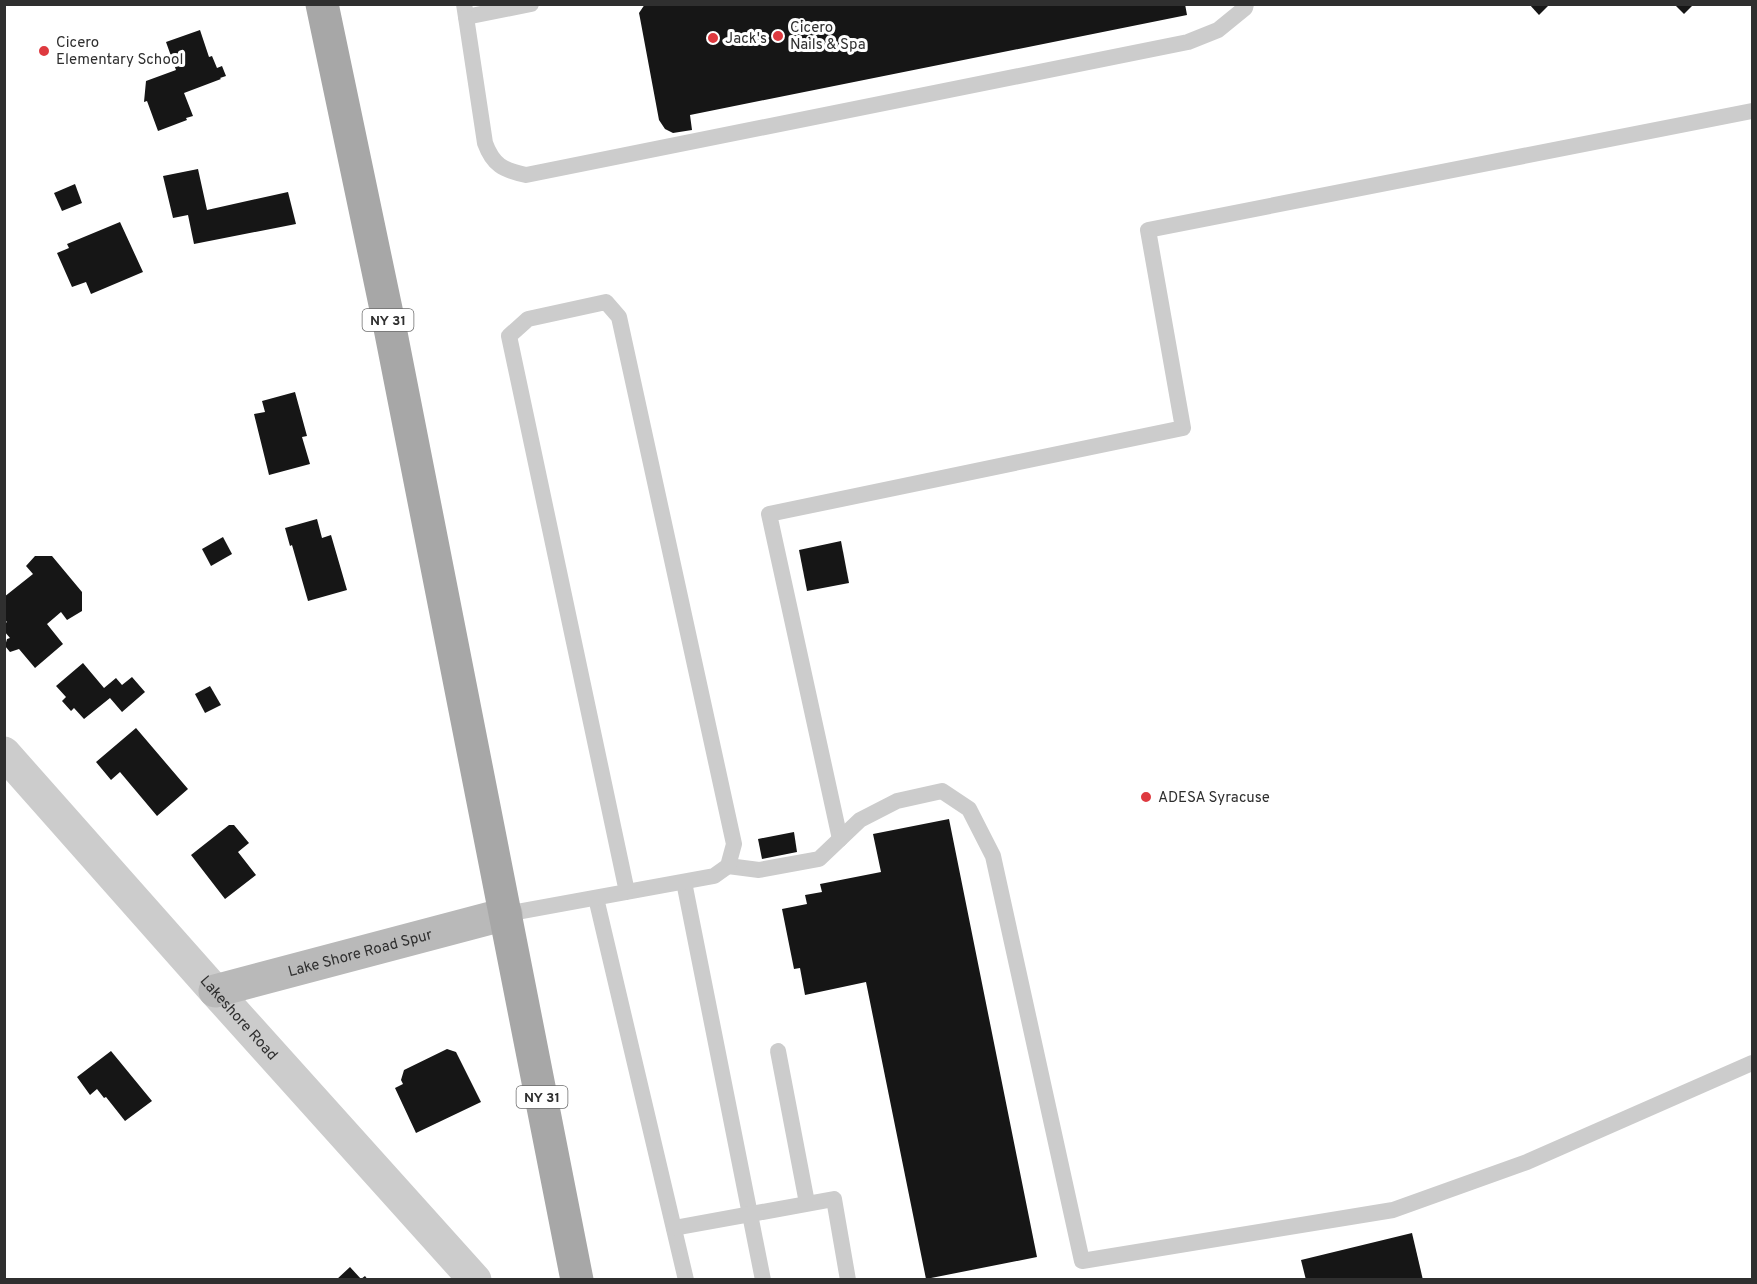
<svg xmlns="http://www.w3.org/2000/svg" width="1757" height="1284" font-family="Overpass,sans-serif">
<rect width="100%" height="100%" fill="#fff"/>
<g fill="#161616">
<polygon points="645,4 1185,4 1187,15 690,115 692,130 673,133 665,129 659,120 640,18 639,13"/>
<polygon points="1529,4 1550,4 1539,15"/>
<polygon points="1674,4 1694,4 1684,14"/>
<polygon points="200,30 209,57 212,56 217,68 222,66 226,76 220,78 221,79 184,93 193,116 186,118 187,120 158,131 147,101 144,102 146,81 176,70 166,42"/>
<polygon points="198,169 207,210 288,192 296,224 194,244 188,215 173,218 163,176"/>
<polygon points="75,184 82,203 62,211 54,193"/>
<polygon points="120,222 143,272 91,294 86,282 72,287 57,253 69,248 67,244"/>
<polygon points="295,392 307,436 302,437 310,464 269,475 254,414 265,412 262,401"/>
<polygon points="317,519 322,538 331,535 347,590 308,601 292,545 290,546 285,528"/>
<polygon points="223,537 232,554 211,566 202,549"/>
<polygon points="841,541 849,583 807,591 799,550"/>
<polygon points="35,556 52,556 82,592 82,611 67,620 61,612 47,624 63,644 35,668 19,649 10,652 5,646 7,639 10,638 4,631 4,624 7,622 4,619 4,597 33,574 26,566"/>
<polygon points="83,663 104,688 116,678 122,685 132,677 145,692 122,712 110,698 84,719 74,708 71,711 62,701 66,697 56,686"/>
<polygon points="210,686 221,705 205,713 195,694"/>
<polygon points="136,728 188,789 157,816 120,772 111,780 96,762"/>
<polygon points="949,819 1037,1257 926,1279 866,982 805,995 800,968 794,969 782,909 807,904 805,895 822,892 820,884 881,872 873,834"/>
<polygon points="229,825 234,825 249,843 238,852 256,875 225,899 191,855"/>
<polygon points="794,832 797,852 762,859 758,839"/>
<polygon points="447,1049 456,1052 481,1102 416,1133 395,1088 403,1084 401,1080 404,1070"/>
<polygon points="111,1051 152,1101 125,1121 106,1097 104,1098 97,1089 90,1095 77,1077"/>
<polygon points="1412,1233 1423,1280 1306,1280 1301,1260"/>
<polygon points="350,1267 361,1279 365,1276 368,1280 336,1280"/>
</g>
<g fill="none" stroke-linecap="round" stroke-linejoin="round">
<g stroke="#ccc" stroke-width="16">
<polyline points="464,4 466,17 531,4"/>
<path d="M466 17 485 143C493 165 503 170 526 175L1188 42 1218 30 1245 8 1246 4"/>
<polyline points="840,839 769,514 1183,428 1148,230 1752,111"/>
<polyline points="728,866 759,870 819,859 860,820 897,801 942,791 969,809 993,856 1082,1261 1393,1210 1527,1162 1752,1063"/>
<polyline points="684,882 763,1280"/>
<polyline points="596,898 686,1280"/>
<polyline points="506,914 714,876 728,866 734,844 619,317 606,302 528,319 509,336 627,892"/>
<polyline points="778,1051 807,1203"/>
<polyline points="674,1228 834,1199 848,1280"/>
</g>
<path stroke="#ccc" stroke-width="33" id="s1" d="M4 753 215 991 475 1280"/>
<path stroke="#b9b9b9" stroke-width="33" id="s2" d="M215 991 506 914"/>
<polyline stroke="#a7a7a7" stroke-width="33" points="322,4 390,328 577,1280"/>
</g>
<g fill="#de393f" stroke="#fff" stroke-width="2">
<circle cx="778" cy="36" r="6"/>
<circle cx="713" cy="38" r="6"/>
<circle cx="44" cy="51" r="6"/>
<circle cx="1146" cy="797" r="6"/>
</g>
<g text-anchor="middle" stroke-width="6" stroke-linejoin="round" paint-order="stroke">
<g fill="#fff" stroke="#6d6d6d" stroke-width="1.5">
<rect x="362.5" y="309" width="51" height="22" rx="4.5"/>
<rect x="516.5" y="1086" width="51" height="22" rx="4.5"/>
</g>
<g font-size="14" font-weight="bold" fill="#2f2f2f">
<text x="388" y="325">NY 31</text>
<text x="542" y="1102">NY 31</text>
</g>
<g font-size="15" fill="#2f2f2f" stroke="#fff" text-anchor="start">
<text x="790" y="32">Cicero<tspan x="790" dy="17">Nails &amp; Spa</tspan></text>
<text x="725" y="43">Jack's</text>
<text x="56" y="47">Cicero<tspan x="56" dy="17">Elementary School</tspan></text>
<text x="1158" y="802">ADESA Syracuse</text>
</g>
<g font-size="15" fill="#2f2f2f" stroke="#fff">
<text dy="5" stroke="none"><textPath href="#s2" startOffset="150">Lake Shore Road Spur</textPath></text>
<text dy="5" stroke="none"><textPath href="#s1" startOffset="354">Lakeshore Road</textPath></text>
</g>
</g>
<rect width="1757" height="1284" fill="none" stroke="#2f2f2f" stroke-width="12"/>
</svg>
